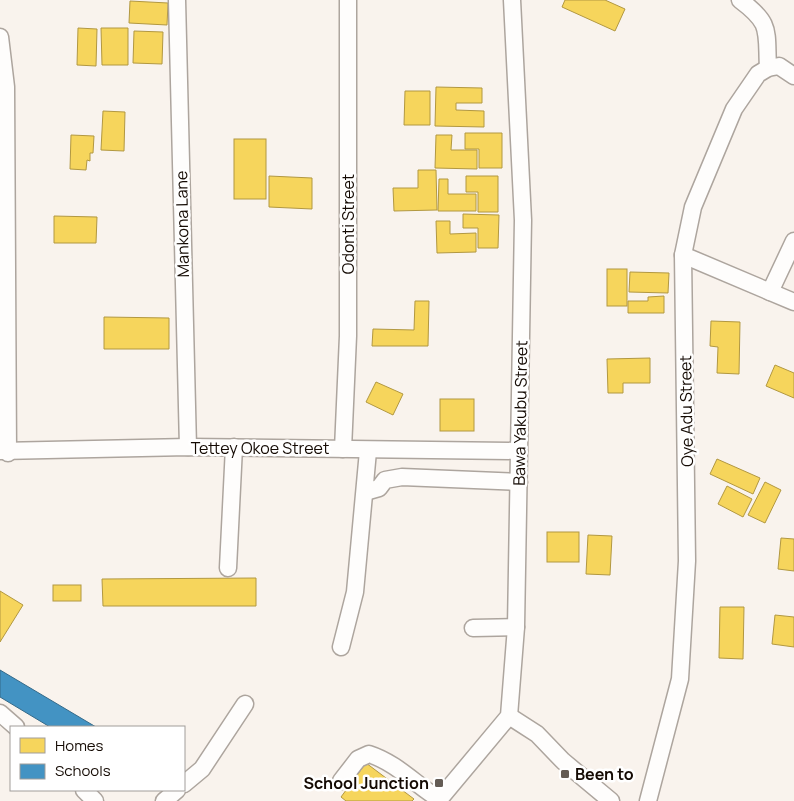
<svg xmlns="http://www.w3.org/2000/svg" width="794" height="801" font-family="Manrope,sans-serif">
<rect width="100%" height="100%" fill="#f9f3ed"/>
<g fill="#f6d55c" stroke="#b29841">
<polygon points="565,0 605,0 625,9 615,31 562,7"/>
<polygon points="130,1 168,3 167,25 129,23"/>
<polygon points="78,28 97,29 96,66 77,65"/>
<polygon points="101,28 128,28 128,65 102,65"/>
<polygon points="134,31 163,32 162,64 133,63"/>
<polygon points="436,87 482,88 482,103 456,103 456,110 484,111 484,127 435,126"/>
<polygon points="405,91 430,91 430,125 404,125"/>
<polygon points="103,111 125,112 124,151 101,150"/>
<polygon points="465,133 502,133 502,168 479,168 479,149 465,149"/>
<polygon points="71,135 94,136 93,153 90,153 90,161 87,160 86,170 70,169"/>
<polygon points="436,135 452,135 451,150 477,150 477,169 435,168"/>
<rect x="234" y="139" width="32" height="60"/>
<polygon points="418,170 436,170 437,210 394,211 393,188 418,188"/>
<polygon points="269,176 312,178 312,209 269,207"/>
<polygon points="466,176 498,176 498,212 478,212 478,192 466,192"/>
<polygon points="439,179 448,179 448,194 476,194 476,211 438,211"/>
<polygon points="463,214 499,215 498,248 478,248 478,228 463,228"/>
<polygon points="54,216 97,217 96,243 54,243"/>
<polygon points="436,221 450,221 450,234 476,233 476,252 437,253"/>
<rect x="607" y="269" width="20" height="37"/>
<polygon points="630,272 669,273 668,293 629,292"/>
<polygon points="664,296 664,313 628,313 628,301 648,301 648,297"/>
<polygon points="415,301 429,301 428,346 372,346 373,329 414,330"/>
<polygon points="104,317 169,318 169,349 104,349"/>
<polygon points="711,321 740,322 739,374 717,373 718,347 710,346"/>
<polygon points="650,358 650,383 623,383 623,393 608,393 607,359"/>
<polygon points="775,365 794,373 794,398 766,386"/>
<polygon points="376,382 403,394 393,415 366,402"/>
<rect x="440" y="399" width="34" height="32"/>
<polygon points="717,459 760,478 753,494 710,474"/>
<polygon points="765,482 781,490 765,523 748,515"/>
<polygon points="727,486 752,499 743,517 718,504"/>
<rect x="547" y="532" width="32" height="30"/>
<polygon points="588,535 612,536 610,575 586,574"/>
<polygon points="781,538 794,539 794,571 778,569"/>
<polygon points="256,578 256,606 103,606 102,579"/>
<rect x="53" y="585" width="28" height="16"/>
<polygon points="0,591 23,605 0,642"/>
<polygon points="720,607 744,607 743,659 719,658"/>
<polygon points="775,615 794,617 794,647 772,644"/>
<polygon points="366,763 414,799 412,801 346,801 341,797"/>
</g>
<polygon fill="#4393c3" stroke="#356a89" points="0,670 96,727 50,727 0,697"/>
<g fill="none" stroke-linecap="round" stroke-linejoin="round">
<g stroke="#ada59e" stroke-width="19">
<g id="minor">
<polyline points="177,0 188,447"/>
<path d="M740 0C772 24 766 30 768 68"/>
<polyline points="0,37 6,87 8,453"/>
<polyline points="683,255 794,302"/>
<polyline points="770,292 794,241"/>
<polyline points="343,449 348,336 348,0"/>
<polyline points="0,451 188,447 519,451"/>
<polyline points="365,492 379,488 385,480 402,477 519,482"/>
<polyline points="228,568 234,447"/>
<polyline points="473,628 516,627"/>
<polyline points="341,647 355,592 368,451"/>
<polyline points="0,713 16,727"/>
<polyline points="509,716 537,734 563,761 611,801"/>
<path d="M341 781 358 759 369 754C397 763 416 785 439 799"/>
<polyline points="184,784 202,769 245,704"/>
<polyline points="84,790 95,801"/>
<polyline points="164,801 177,790"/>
<polyline points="438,801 509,716 516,627 523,220 512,0"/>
<polyline points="648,801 680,679 687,561 683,255 693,207 734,109 758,74 768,68 779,66 794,76"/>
</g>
</g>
<use href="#minor" stroke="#fefdfc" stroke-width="16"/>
</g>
<g fill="#645c55" stroke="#fff" stroke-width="2">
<rect x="560" y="769" width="10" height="10" rx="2.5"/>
<rect x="434" y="778" width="10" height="10" rx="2.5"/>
</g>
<g text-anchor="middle" stroke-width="5" stroke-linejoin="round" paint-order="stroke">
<g font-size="16" fill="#140a03" stroke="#fff">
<text transform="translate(182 224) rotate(-91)" y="6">Mankona Lane</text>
<text transform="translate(348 224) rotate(-90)" y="6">Odonti Street</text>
<text transform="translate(686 411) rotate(-91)" y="6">Oye Adu Street</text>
<text transform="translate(520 413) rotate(-89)" y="6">Bawa Yakubu Street</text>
<text x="260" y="454">Tettey Okoe Street</text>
</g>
<g font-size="16" font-weight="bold" fill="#140a03" stroke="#fff" text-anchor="start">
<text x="575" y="780">Been to</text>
<text x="429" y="789" text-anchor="end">School Junction</text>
</g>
</g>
<rect x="10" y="726" width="175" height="65" fill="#ffffff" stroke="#a19d9a"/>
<rect x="20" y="738" width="25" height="15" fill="#f6d55c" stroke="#a19d9a"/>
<text x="55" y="751" font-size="15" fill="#140a03">Homes</text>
<rect x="20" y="764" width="25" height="15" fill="#4393c3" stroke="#a19d9a"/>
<text x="55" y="776" font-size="15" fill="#140a03">Schools</text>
</svg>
